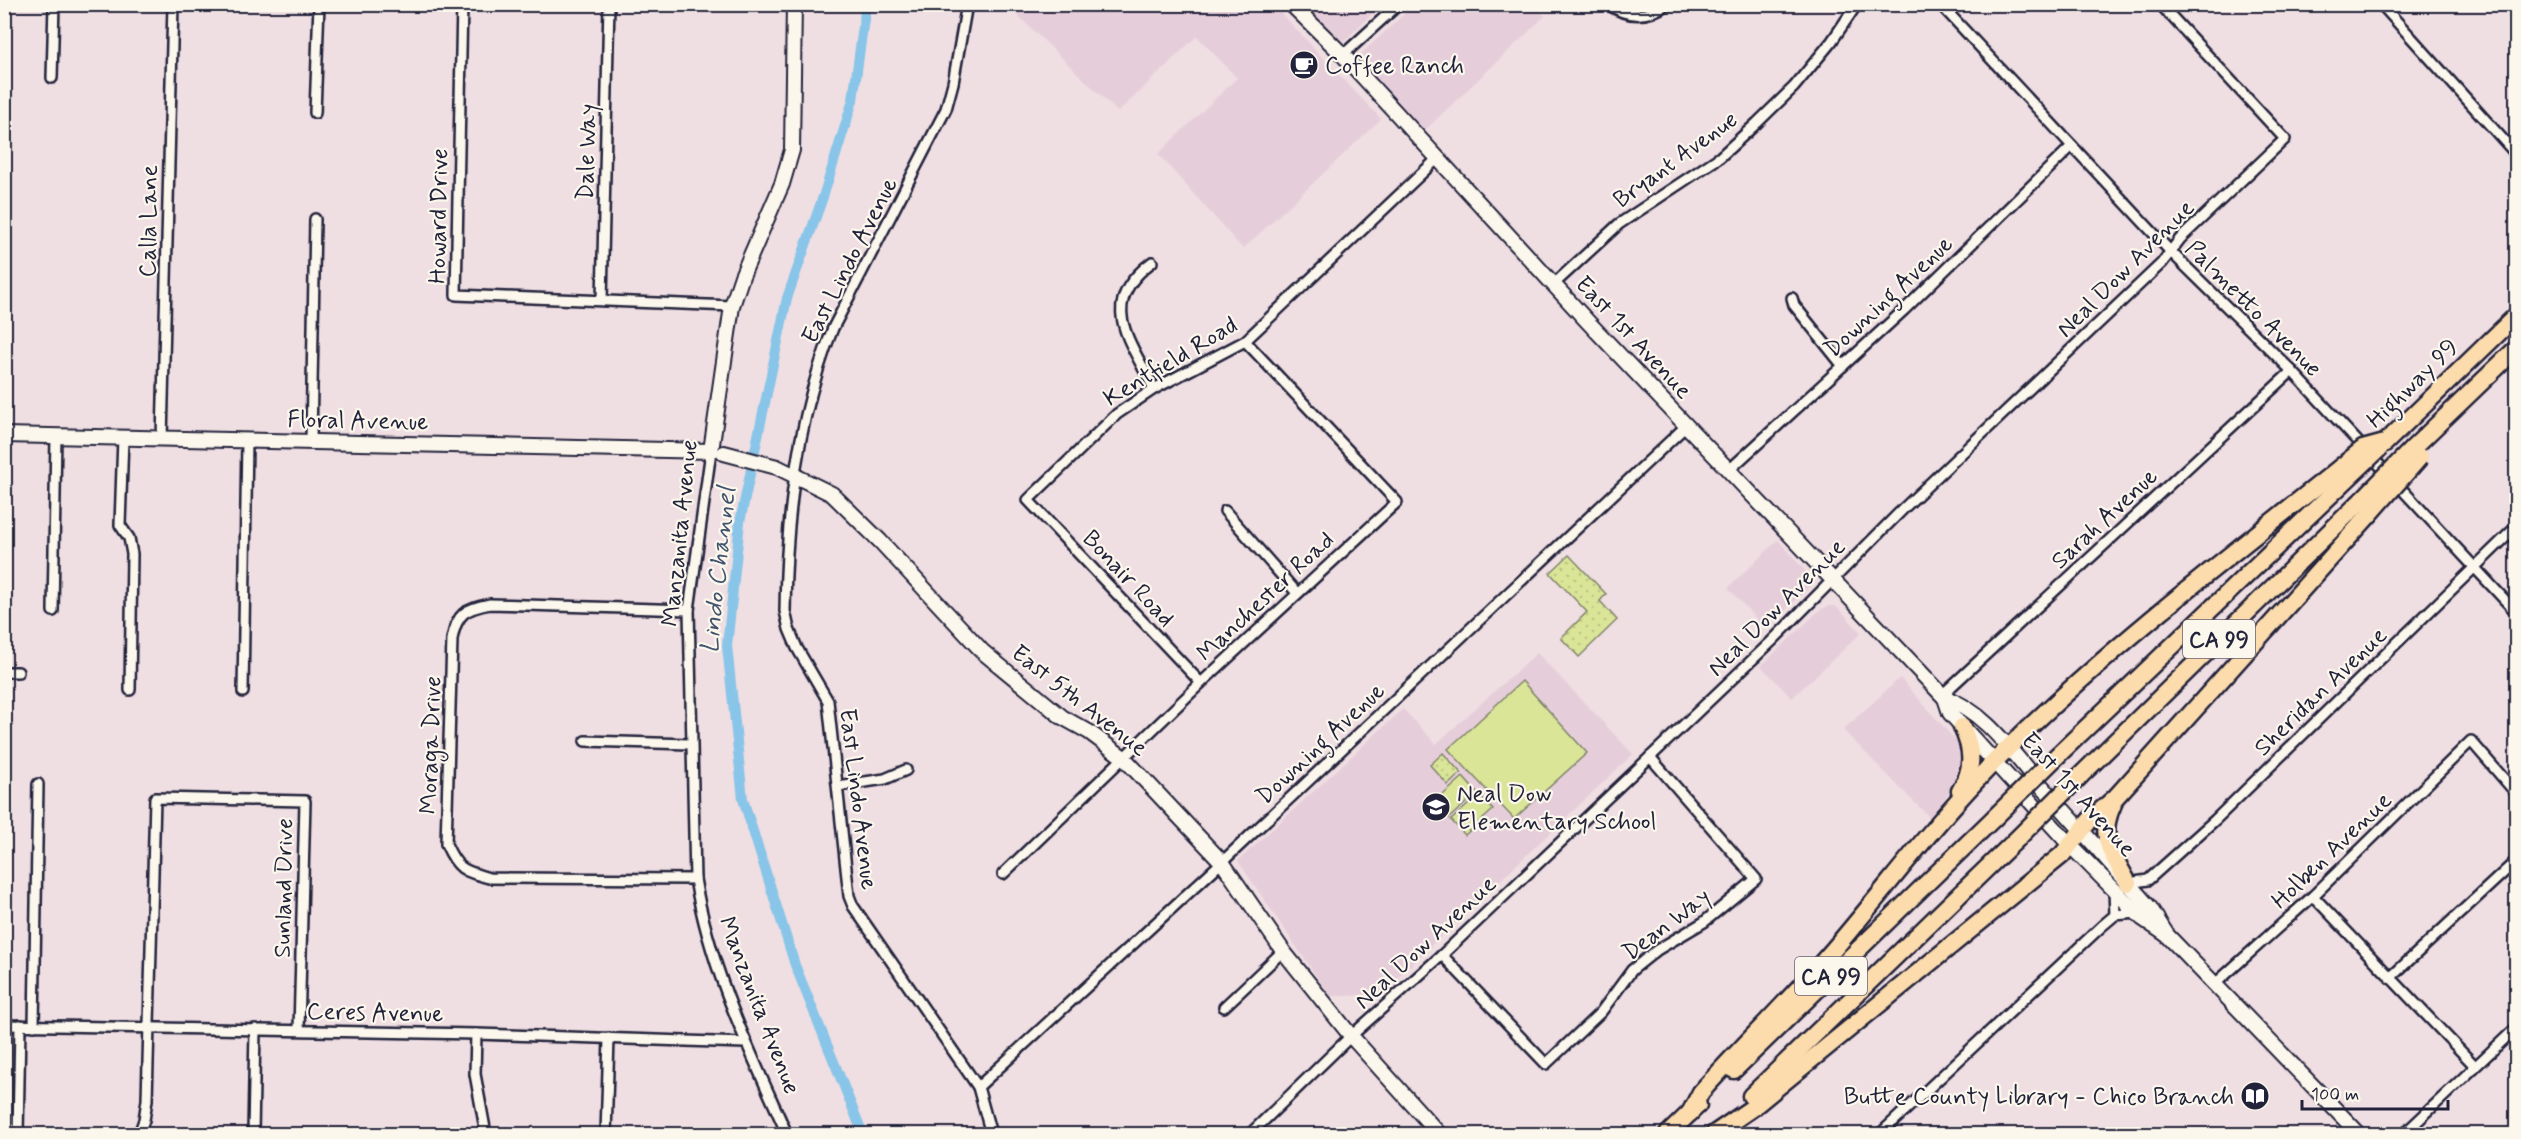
<svg xmlns="http://www.w3.org/2000/svg" width="2521" height="1139" font-family="Mynerve,sans-serif">
<defs>
<pattern id="park-dots" width="8" height="8" patternUnits="userSpaceOnUse" patternTransform="scale(1.5)"><rect width="8" height="8" fill="#dae598"/><path d="M2 2h.1M6 6h.1" fill="none" stroke="#bbc484" stroke-width="1.8" stroke-linecap="round"/></pattern>
</defs>
<rect width="100%" height="100%" fill="#efdee2"/>
<filter id="ink" filterUnits="userSpaceOnUse"><feTurbulence type="fractalNoise" baseFrequency=".0167" numOctaves="2"/><feDisplacementMap in="SourceGraphic" scale="12" xChannelSelector="R" yChannelSelector="G"/><feConvolveMatrix kernelMatrix="1 2 1 2 8 2 1 2 1" color-interpolation-filters="sRGB"/></filter>
<g filter="url(#ink)">
<g fill="#e6cdda">
<polygon points="1007,5 1273,5 1381,119 1243,249 1158,154 1237,78 1197,36 1118,112"/>
<polygon points="1304,5 1381,5 1344,41 1331,35"/>
<polygon points="1414,5 1534,5 1545,16 1423,132 1362,65 1362,53"/>
<polygon points="1778,540 1813,580 1811,585 1766,629 1728,588"/>
<polygon points="1828,606 1835,606 1843,613 1861,633 1792,698 1761,666 1820,610"/>
<polygon points="1537,653 1633,754 1379,995 1330,996 1238,861 1403,709 1436,744"/>
<polygon points="1900,678 1957,742 1960,764 1951,789 1931,819 1843,730"/>
</g>
<g fill="#dae598" stroke="#7e846a" stroke-width="1.5">
<polygon points="1522,681 1587,753 1514,819 1448,749"/>
<polygon points="1463,777 1477,793 1449,818 1435,802"/>
<polygon points="1479,795 1493,810 1465,835 1451,820"/>
</g>
<g fill="url(#park-dots)" stroke="#7e846a" stroke-width="1.5">
<polygon points="1569,555 1606,594 1600,601 1617,620 1579,657 1561,638 1587,612 1550,573"/>
<polygon points="1443,753 1461,773 1448,785 1430,765"/>
</g>
<g fill="none" stroke-linecap="round" stroke-linejoin="round">
<polyline stroke="#88c5e8" stroke-width="10" points="863,1134 795,965 743,799 727,646 740,522 787,298 823,197 853,100 866,4"/>
<g stroke="#22223b" stroke-width="14">
<g id="street">
<polyline points="462,4 456,295 732,306"/>
<path d="M967 4 953 83 946 109 833 328C797 417 786 516 785 611L789 629 797 648 828 701 849 896 853 906 978 1087 991 1134"/>
<path d="M1608 4C1627 18 1648 18 1667 4"/>
<polyline points="1940,4 2170,251 2292,371 2516,612"/>
<polyline points="2381,4 2516,154"/>
<polyline points="1343,55 1399,4"/>
<polyline points="52,78 54,4"/>
<polyline points="315,113 319,4"/>
<path d="M1152 262C1096 304 1130 339 1154 389"/>
<polyline points="1554,284 1619,224 1720,157 1757,123 1794,87 1832,41 1857,4"/>
<polyline points="1792,298 1794,305 1843,366"/>
<polyline points="602,300 609,4"/>
<polyline points="123,438 120,525 129,538 132,554 130,690"/>
<polyline points="162,439 173,4"/>
<polyline points="311,441 315,219"/>
<path d="M715 452 711 451 689 610 695 879C710 970 750 1051 787 1134"/>
<polyline points="1728,471 1904,310 2072,146"/>
<polyline points="1225,511 1297,593"/>
<path d="M689 610 490 604C465 609 457 613 452 639L446 844C457 869 463 871 489 878L695 879"/>
<polyline points="53,611 56,436"/>
<polyline points="4,672 18,672"/>
<polyline points="1201,683 1028,500 1117,414 1154,389 1245,341 1438,158"/>
<polyline points="243,692 247,440"/>
<polyline points="1942,695 2292,371"/>
<polyline points="585,741 690,744"/>
<polyline points="838,786 885,779 906,770"/>
<polyline points="1003,874 1201,683 1397,502 1245,341"/>
<polyline points="2128,883 2148,880 2215,820 2516,527"/>
<polyline points="2114,889 2115,915"/>
<polyline points="2313,896 2475,1066"/>
<polyline points="1442,955 1546,1064 1601,1012 1632,970 1657,950 1704,922 1756,879 1650,757"/>
<polyline points="2390,978 2516,861"/>
<polyline points="2215,984 2313,896 2471,741 2516,793"/>
<polyline points="1224,1007 1283,951"/>
<polyline points="4,1025 476,1034 745,1043"/>
<polyline points="34,1026 38,784"/>
<polyline points="476,1034 475,1074 486,1134"/>
<polyline points="978,1087 1222,862 1686,426"/>
<polyline points="18,1134 20,1025"/>
<polyline points="139,1134 144,1120 147,1100 155,798 305,801 299,1030"/>
<polyline points="253,1134 255,1029"/>
<polyline points="606,1134 609,1038"/>
<polyline points="1250,1134 1351,1036 1442,955 1771,642 1904,508 2162,263 2180,239 2285,139 2160,4"/>
<polyline points="1880,1134 2102,926 2115,915 2137,913"/>
<polyline points="2404,1134 2516,1028"/>
</g>
</g>
<g stroke="#22223b" stroke-width="18">
<g id="secondary">
<polyline points="1291,4 1343,55 1588,322 1945,698 1950,713 2070,845 2142,918 2167,935"/>
<polyline points="4,435 711,451 732,306 742,276 782,184 792,150 794,4"/>
<polyline points="724,453 777,467 832,494 880,541 983,652 1062,717 1089,732 1124,758 1222,862 1283,951 1351,1036 1439,1134"/>
<path d="M1945 698C1983 710 2011 751 2036 780 2075 822 2112 865 2150 908L2167 935 2359 1134"/>
</g>
</g>
<g stroke="#22223b" stroke-width="21">
<g id="highway">
<polyline points="2385,443 2516,316"/>
<polyline points="2412,449 2516,349"/>
<polyline points="2059,754 2341,485"/>
<polyline points="2080,776 2359,503"/>
<path d="M1960 791C1974 769 1973 750 1962 727"/>
<path d="M2113 804C2097 838 2112 852 2128 883"/>
<polyline points="1734,1070 1994,818"/>
<polyline points="1751,1096 2014,842"/>
<path d="M1690 1113 1701 1092C1742 1046 1787 1003 1828 956 1888 887 1942 812 2009 747 2109 649 2220 563 2331 475"/>
<polyline points="1668,1134 1698,1105"/>
<polyline points="1714,1134 1752,1108 2062,855 2090,820 2115,798 2369,515"/>
</g>
</g>
<use href="#street" stroke="#fbf7ec" stroke-width="9"/>
<use href="#secondary" stroke="#fbf7ec" stroke-width="14"/>
<use href="#highway" stroke="#fcdcac" stroke-width="16"/>
<g stroke="#22223b" stroke-width="21" stroke-linecap="butt">
<g id="highway-bridge">
<polyline points="2331,475 2363,449 2385,443"/>
<polyline points="2341,485 2380,448"/>
<polyline points="2359,503 2412,449"/>
<polyline points="2369,515 2420,457"/>
<polyline points="1994,818 2059,754"/>
<polyline points="2014,842 2080,776"/>
</g>
</g>
<use href="#highway-bridge" stroke="#fcdcac" stroke-width="16"/>
</g>
</g>
<defs>
<g id="cafe-disc" transform="scale(1.5)"><circle r="9.5" fill="#22223b" stroke="#fbf7ec"/><path d="M-5.5-4.5H6V0H3Q3 3.5 0 3.5H-2.5Q-5.5 3.5-5.5 0ZM3-3.2v2h1.7v-2ZM-6 4.5H4V6H-6Z" fill="#fff"/></g>
<g id="school-disc" transform="scale(1.5)"><circle r="9.5" fill="#22223b" stroke="#fbf7ec"/><path d="M0-5L7-2L0 1L-7-2ZM-4 1L0 2.5L4 1V4Q0 6-4 4Z" fill="#fff"/></g>
<g id="library-disc" transform="scale(1.5)"><circle r="9.5" fill="#22223b" stroke="#fbf7ec"/><path d="M-6-4Q-3-5.5-.7-3.5V5Q-3 3-6 4ZM6-4Q3-5.5 .7-3.5V5Q3 3 6 4Z" fill="#fff"/></g>
</defs>
<g fill-rule="evenodd">
<use href="#cafe-disc" x="1304" y="65"/>
<use href="#school-disc" x="1436" y="807"/>
<use href="#library-disc" x="2255" y="1096"/>
</g>
<g text-anchor="middle" stroke-width="4.5" stroke-linejoin="round" paint-order="stroke">
<g fill="#fbf7ec" stroke="#636270" stroke-width="1.5">
<rect x="2183" y="620" width="72" height="38" rx="4.5"/>
<rect x="1795" y="957" width="72" height="38" rx="4.5"/>
</g>
<g font-size="22" font-weight="bold" fill="#22223b">
<text x="2219" y="647">CA 99</text>
<text x="1831" y="984">CA 99</text>
</g>
<g font-size="24" fill="#22223b" stroke="#fbf7ec" text-anchor="start">
<text x="1325" y="73">Coffee Ranch</text>
<text x="1457" y="801">Neal Dow<tspan x="1457" dy="28">Elementary School</tspan></text>
<text x="2234" y="1104" text-anchor="end">Butte County Library - Chico Branch</text>
</g>
<g font-size="24" fill="#22223b" stroke="#fbf7ec">
<text transform="translate(586 152) rotate(-88)" y="8">Dale Way</text>
<text transform="translate(1675 159) rotate(-36)" y="8">Bryant Avenue</text>
<text transform="translate(438 216) rotate(-89)" y="8">Howard Drive</text>
<text transform="translate(148 221) rotate(-89)" y="8">Calla Lane</text>
<text transform="translate(849 260) rotate(-63)" y="8">East Lindo Avenue</text>
<text transform="translate(2125 268) rotate(-45)" y="8">Neal Dow Avenue</text>
<text transform="translate(1888 296) rotate(-43)" y="8">Downing Avenue</text>
<text transform="translate(2254 308) rotate(45)" y="8">Palmetto Avenue</text>
<text transform="translate(1634 337) rotate(47)" y="8">East 1st Avenue</text>
<text transform="translate(1170 361) rotate(-31)" y="8">Kentfield Road</text>
<text transform="translate(2412 383) rotate(-44)" y="8">Highway 99</text>
<text transform="translate(358 420) rotate(1)" y="8">Floral Avenue</text>
<text transform="translate(2104 518) rotate(-43)" y="8">Sarah Avenue</text>
<text transform="translate(679 533) rotate(-84)" y="8">Manzanita Avenue</text>
<text transform="translate(1129 578) rotate(47)" y="8">Bonair Road</text>
<text transform="translate(1265 596) rotate(-43)" y="8">Manchester Road</text>
<text transform="translate(1776 607) rotate(-45)" y="8">Neal Dow Avenue</text>
<text transform="translate(2320 691) rotate(-44)" y="8">Sheridan Avenue</text>
<text transform="translate(1080 700) rotate(38)" y="8">East 5th Avenue</text>
<text transform="translate(1320 743) rotate(-43)" y="8">Downing Avenue</text>
<text transform="translate(430 745) rotate(-88)" y="8">Moraga Drive</text>
<text transform="translate(2079 794) rotate(48)" y="8">East 1st Avenue</text>
<text transform="translate(859 799) rotate(83)" y="8">East Lindo Avenue</text>
<text transform="translate(2331 850) rotate(-44)" y="8">Holben Avenue</text>
<text transform="translate(283 888) rotate(-89)" y="8">Sunland Drive</text>
<text transform="translate(1666 924) rotate(-37)" y="8">Dean Way</text>
<text transform="translate(1425 942) rotate(-43)" y="8">Neal Dow Avenue</text>
<text transform="translate(760 1005) rotate(69)" y="8">Manzanita Avenue</text>
<text transform="translate(375 1012) rotate(1)" y="8">Ceres Avenue</text>
</g>
<g font-size="26" font-style="italic" fill="#41536f" stroke="#fbf7ec">
<text transform="translate(717 570) rotate(-84)" y="9">Lindo Channel</text>
</g>
</g>
<rect width="2521" height="1139" fill="none" stroke="#fbf7ec" stroke-width="24"/>
<rect x="12" y="12" width="2497" height="1115" fill="none" stroke="#22223b" stroke-width="2" filter="url(#ink)"/>
<path d="M2302 1100v9h146v-9" fill="none" stroke="#22223b" stroke-width="3"/>
<text x="2311" y="1100" font-size="18" fill="#22223b" stroke="#fbf7ec" stroke-width="4.5" paint-order="stroke">100 m</text>
</svg>
